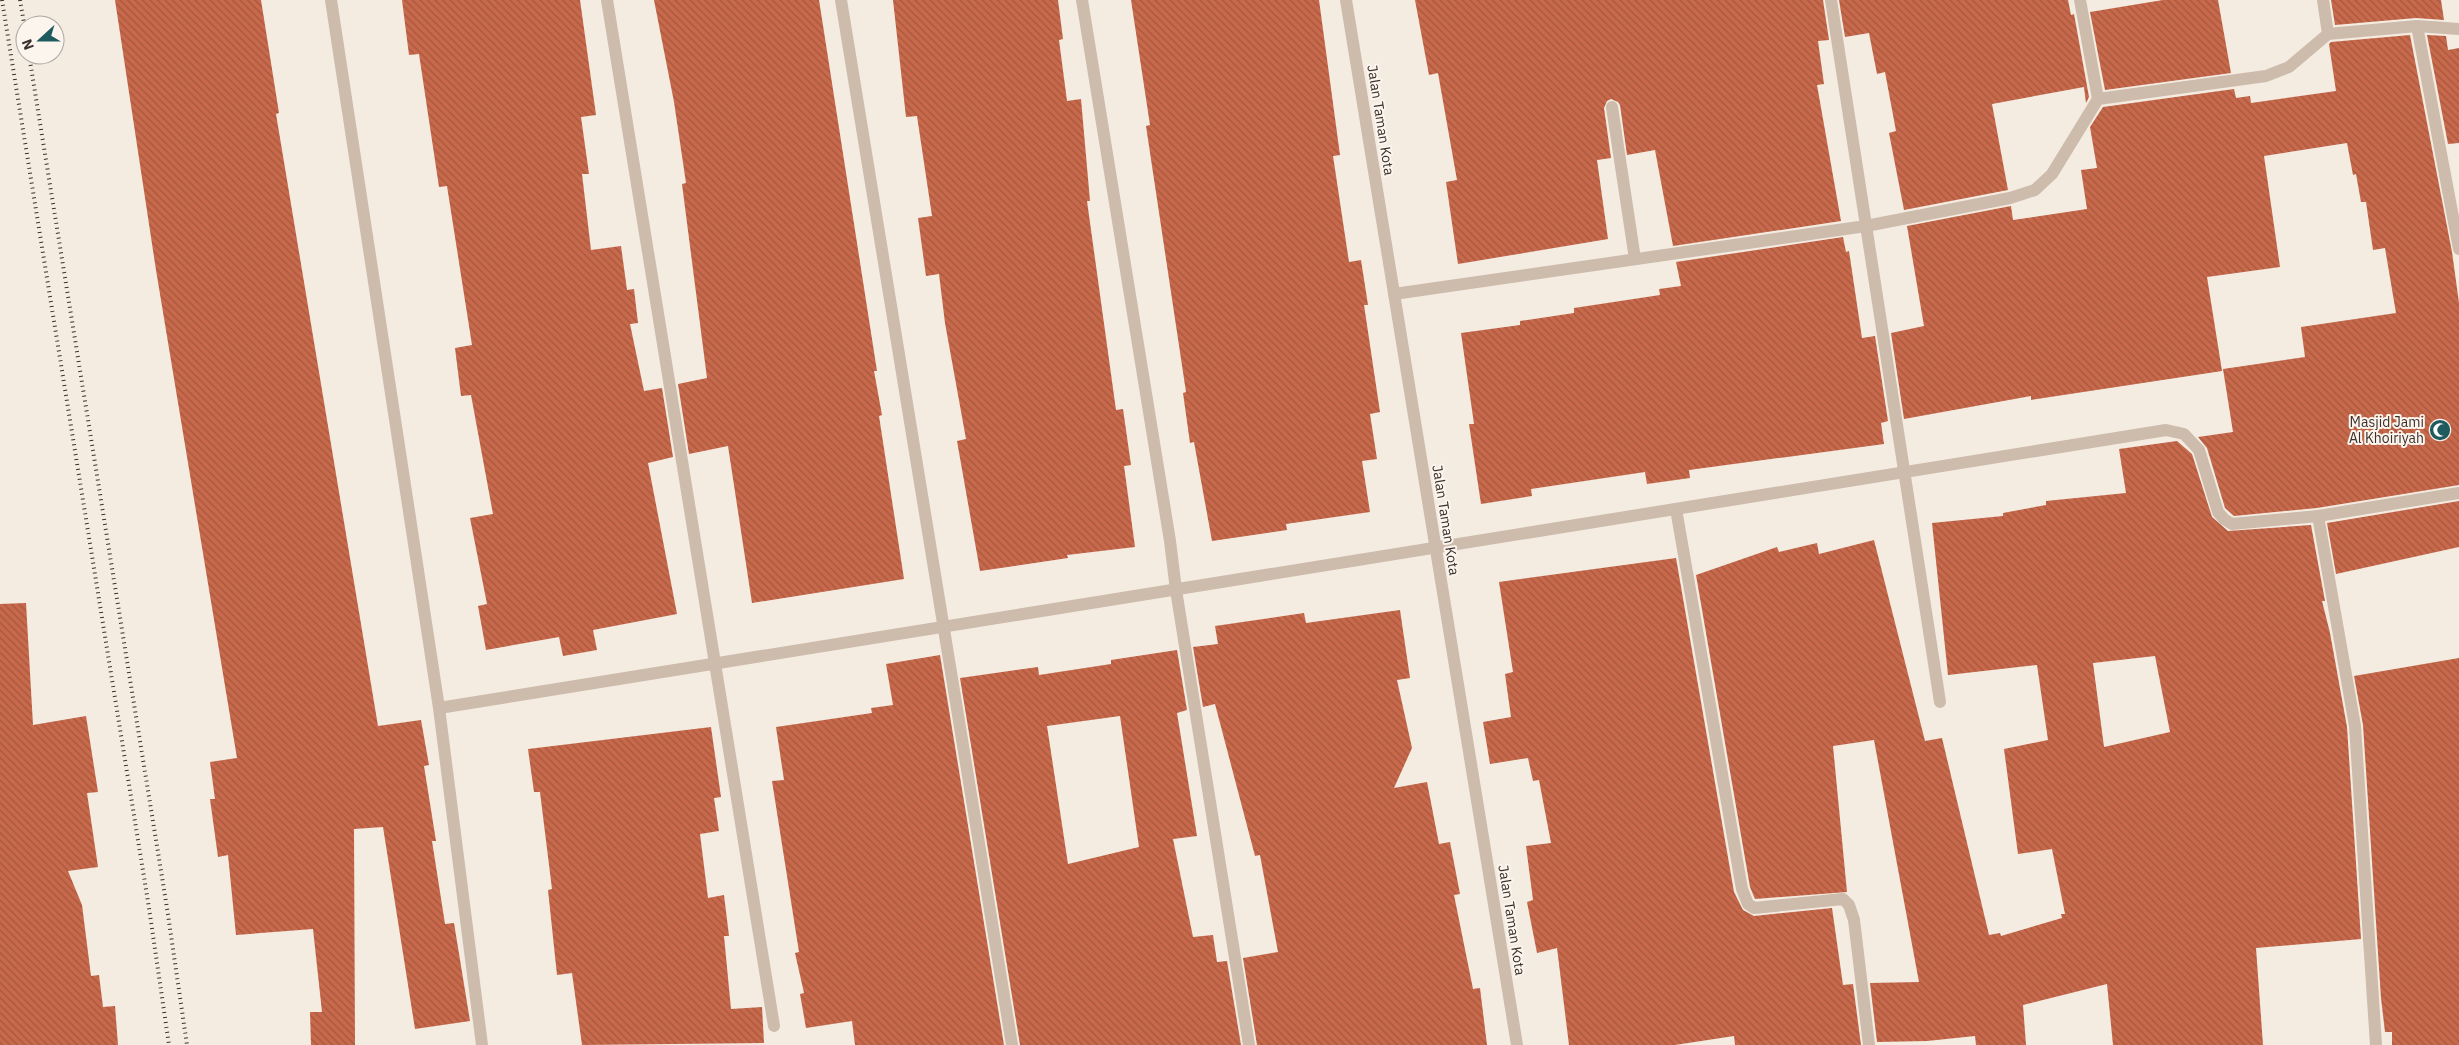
<svg xmlns="http://www.w3.org/2000/svg" width="2459" height="1045" font-family="'IBM Plex Sans',sans-serif">
<defs>
<pattern id="building-back-hatch" width="6" height="6" patternUnits="userSpaceOnUse" patternTransform="scale(1.25)"><rect width="6" height="6" fill="#c8694b"/><path d="M-1 5l2 2M0 0l6 6M5-1l2 2" fill="none" stroke="#a4573f"/></pattern>
</defs>
<rect width="100%" height="100%" fill="#f4ebe1"/>
<g fill="url(#building-back-hatch)" fill-rule="evenodd">
<polygon points="115,0 261,0 279,113 276,114 378,726 421,720 429,765 424,766 436,841 432,841 445,924 454,923 470,1021 415,1029 383,827 354,829 355,1045 311,1045 310,1012 322,1012 313,929 236,935 228,855 218,857 210,799 215,799 210,762 237,758 156,270"/>
<polygon points="402,0 580,0 596,115 581,117 589,174 582,174 591,250 621,246 627,290 634,289 638,323 630,324 644,391 662,388 673,457 648,463 677,614 593,630 597,650 563,656 559,637 486,650 478,606 487,604 470,518 493,514 471,395 461,396 455,348 472,345 447,186 439,187 419,54 409,55"/>
<polygon points="654,0 819,0 877,371 874,371 882,415 879,416 904,579 752,603 728,446 689,454 678,384 707,378 682,184 686,183 674,102"/>
<polygon points="893,0 1058,0 1063,39 1059,40 1067,101 1081,99 1090,201 1087,201 1116,410 1123,409 1131,465 1124,466 1135,547 1067,555 1068,558 980,571 957,441 966,439 945,323 939,274 926,276 918,218 932,216 917,116 906,117"/>
<polygon points="1131,0 1319,0 1340,155 1333,156 1349,262 1361,260 1368,305 1364,305 1380,412 1370,414 1377,459 1362,461 1370,512 1286,524 1287,530 1212,541 1194,442 1190,443 1183,393 1186,392 1146,126 1150,125"/>
<polygon points="1415,0 1823,0 1829,40 1818,41 1824,84 1817,85 1841,221 1673,246 1655,150 1627,155 1620,105 1618,102 1611,99 1607,101 1604,108 1611,158 1597,160 1608,239 1458,264 1446,182 1457,180 1438,73 1429,75"/>
<polygon points="1839,0 2068,0 2071,15 2074,14 2089,97 2086,103 2084,87 1992,104 2008,190 1904,210 1889,133 1896,131 1885,72 1877,74 1869,33 1845,37"/>
<polygon points="2163,0 2218,0 2231,73 2105,90 2090,12"/>
<polygon points="2331,0 2441,0 2444,20 2416,18 2335,25"/>
<polygon points="2410,35 2452,252 2459,303 2459,485 2317,508 2234,516 2225,508 2207,448 2198,437 2233,432 2223,369 2305,357 2301,327 2396,313 2385,248 2373,250 2366,202 2361,202 2356,174 2353,175 2347,143 2264,156 2280,267 2207,277 2222,371 2031,400 2031,396 1904,419 1891,333 1924,326 1907,226 2011,206 2013,220 2087,209 2081,170 2097,168 2090,127 2103,107 2234,89 2236,98 2250,96 2251,103 2336,91 2329,44 2331,42"/>
<polygon points="2427,35 2446,36 2448,50 2459,48 2459,143 2448,144"/>
<polygon points="1843,237 1846,252 1849,251 1862,338 1875,336 1888,421 1881,423 1884,444 1689,470 1690,478 1647,484 1645,472 1531,489 1532,496 1481,504 1469,424 1474,424 1461,333 1520,325 1520,321 1574,313 1574,308 1660,295 1659,289 1681,286 1676,262"/>
<path d="M2177 441 2192 454 2212 517 2228 531 2311 525 2325 601H2322L2330 633 2347 727 2361 939 2256 948 2263 1045H2113L2107 984 2023 1005 2026 1045H1976L1975 1036 1927 1041 1877 1042 1870 983 1919 982 1874 740 1833 746 1847 892 1755 899 1750 887 1696 575 1777 547 1779 552 1817 543 1819 554 1874 540 1925 741 1942 738 1989 935 2000 933 2001 936 2062 918 2061 914H2065L2052 849 2018 854 2004 749 2048 740 2037 665 1948 675 1932 523 2003 516V513L2046 505V501L2126 493 2119 449ZM2155 656 2170 732 2104 747 2093 663Z"/>
<polygon points="2459,501 2459,547 2336,574 2327,523"/>
<polygon points="1676,558 1734,892 1743,910 1754,916 1832,908 1843,985 1853,984 1861,1045 1735,1045 1734,1036 1675,1045 1569,1045 1557,948 1537,953 1527,902 1533,900 1526,846 1551,843 1539,780 1533,781 1528,758 1490,764 1483,722 1511,717 1505,674 1513,672 1499,582"/>
<polygon points="26,603 33,725 86,716 98,792 87,793 98,867 68,871 82,905 91,976 99,975 103,1007 115,1006 118,1045 0,1045 0,604"/>
<polygon points="1400,610 1410,678 1397,680 1412,748 1394,788 1427,782 1439,844 1450,842 1460,894 1454,895 1473,989 1480,988 1487,1045 1257,1045 1243,958 1278,952 1260,855 1255,856 1215,704 1203,707 1193,647 1218,644 1215,626 1304,613 1306,623"/>
<path d="M1177 650 1187 710 1177 713 1197 836 1173 839 1193 937 1213 935 1217 962 1227 961 1241 1045H1020L960 678 1038 667 1039 675 1111 664V660ZM1120 716 1139 847 1068 864 1047 726Z"/>
<polygon points="940,655 1004,1045 855,1045 852,1021 806,1028 800,994 804,993 795,953 799,952 772,781 784,780 776,727 872,713 871,708 893,705 886,664"/>
<polygon points="2459,658 2459,1045 2392,1045 2392,1032 2385,1032 2381,998 2363,725 2354,676"/>
<polygon points="711,727 721,797 714,798 719,831 700,834 708,898 724,895 729,936 724,936 731,1009 762,1007 764,1043 582,1045 572,973 557,975 548,890 552,889 540,792 534,792 528,749"/>
</g>
<g fill="none" stroke-linecap="round" stroke-linejoin="round">
<g stroke="#cdbbac" stroke-width="12">
<polyline points="331,0 439,708 482,1045"/>
<polyline points="607,0 774,1026"/>
<polyline points="841,0 1012,1045"/>
<polyline points="1082,0 1170,541 1176,590 1249,1045"/>
<polyline points="1831,0 1940,702"/>
<polyline points="2080,0 2098,99"/>
<polyline points="2323,0 2328,34"/>
<polyline points="2417,26 2459,249"/>
<polyline points="1612,107 1635,259"/>
<polyline points="1394,294 1866,226 2010,198 2035,190 2052,174 2098,99 2266,76 2289,67 2328,34 2417,26 2459,29"/>
<polyline points="1676,509 1742,889 1748,904 1754,908 1843,899 1849,905 1854,920 1869,1045"/>
<polyline points="2318,516 2355,726 2376,1045"/>
<polyline points="439,708 2166,430 2184,434 2199,450 2218,512 2224,519 2232,524 2318,516 2459,493"/>
</g>
<polyline stroke="#cdbbac" stroke-width="12" points="1346,0 1517,1045"/>
<g stroke="#3b302b" stroke-width="4" stroke-dasharray="1 4" stroke-linecap="butt">
<polyline points="2,0 149,908 169,1045"/>
<polyline points="20,0 25,29"/>
<polyline points="29,55 167,908 187,1045"/>
</g>
</g>
<defs>
<g id="mosque-disc" transform="scale(1.125)"><circle r="9.5" fill="#1f5a5e" stroke="#fbf5ee"/><path d="M3.5-4.9A6 6 0 1 0 3.5 4.9A5 5 0 1 1 3.5-4.9Z" fill="#fff"/></g>
</defs>
<g fill-rule="evenodd">
<use href="#mosque-disc" x="2440" y="430"/>
</g>
<g text-anchor="middle" stroke-width="4" stroke-linejoin="round" paint-order="stroke">
<g font-size="14" fill="#3b302b" stroke="#fbf5ee">
<text transform="translate(1381 120) rotate(81)" y="5">Jalan Taman Kota</text>
<text transform="translate(1446 520) rotate(81)" y="5">Jalan Taman Kota</text>
<text transform="translate(1512 920) rotate(81)" y="5">Jalan Taman Kota</text>
</g>
<g font-size="14" fill="#3b302b" stroke="#fbf5ee" text-anchor="end">
<text x="2424" y="427">Masjid Jami<tspan x="2424" dy="16">Al Khoiriyah</tspan></text>
</g>
</g>
<g transform="translate(40 40) rotate(249)"><circle r="24" fill="#fbf5ee" stroke="#aea6a0"/>
<path d="M0-4L9 19L0 12L-9 19Z" fill="#1f5a5e"/>
<text y="-8" font-size="14" font-weight="bold" text-anchor="middle" fill="#3b302b">N</text>
</g>
</svg>
